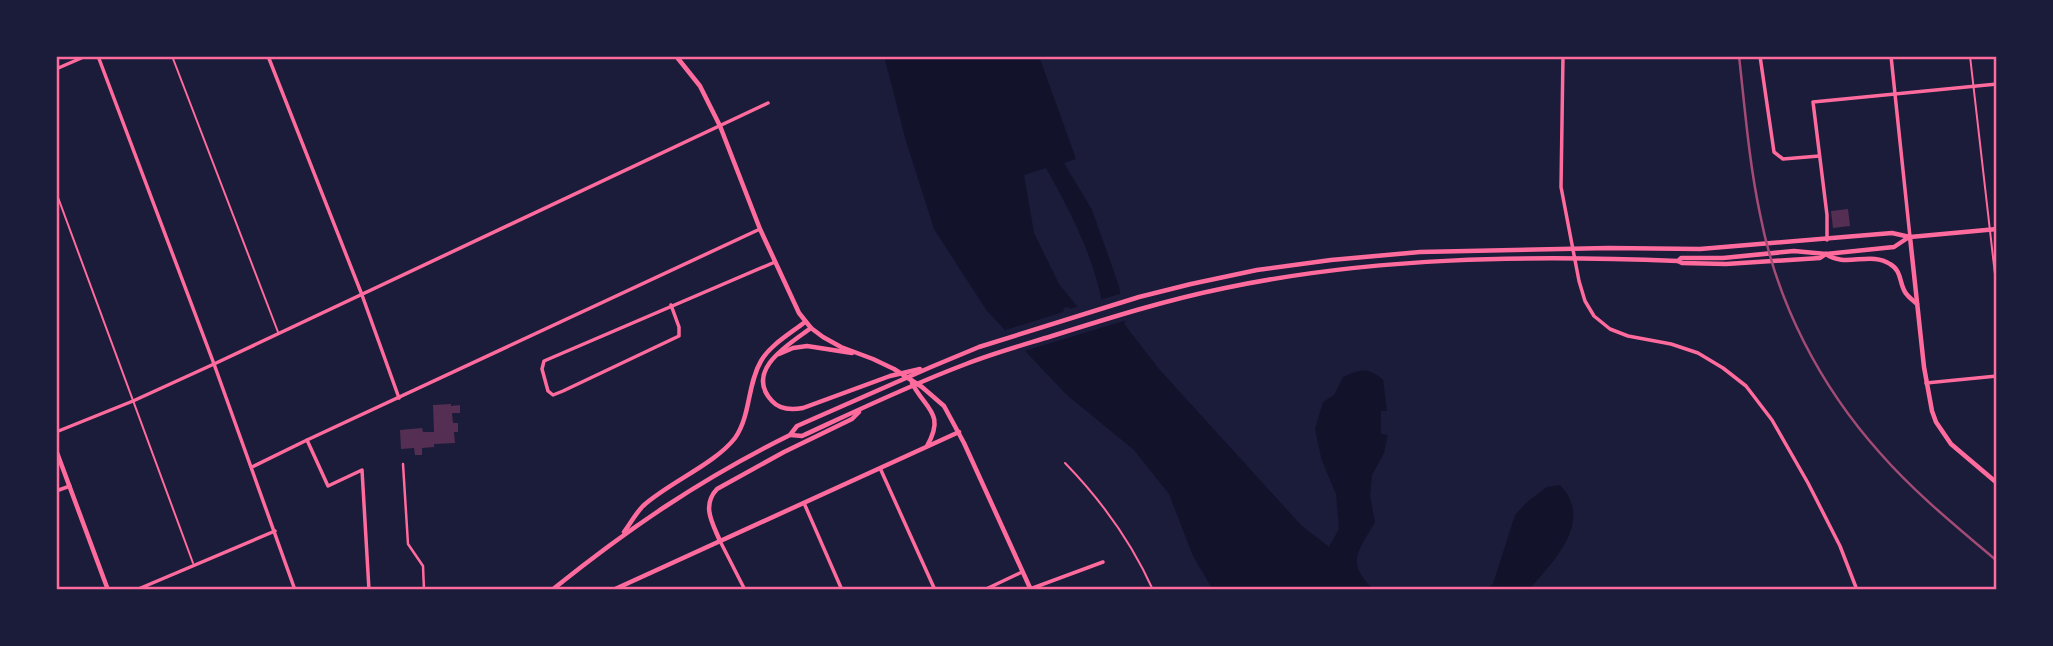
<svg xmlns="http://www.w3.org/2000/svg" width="2053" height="646" font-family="'Golos Text',sans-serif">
<rect width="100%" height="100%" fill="#1b1b3a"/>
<g fill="#12122b" fill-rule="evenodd">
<path d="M884 56H1039L1076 159 1064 163 1092 210 1119 286 1125 325 1159 369 1301 525 1329 547 1339 529 1336 494 1322 461 1315 429 1323 402 1334 395 1343 377C1361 369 1368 367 1383 380L1387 411H1381V434L1388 435 1384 453 1372 475 1370 496 1375 522C1358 552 1345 562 1374 590H1213L1193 556 1169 494 1134 450 1067 395 987 311 934 229 906 141ZM1046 168C1070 211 1095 258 1103 308L1091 315 1076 305 1059 284 1034 233 1024 175Z"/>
<path d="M1560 485C1595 522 1553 561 1529 590H1486L1493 584 1515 515 1527 502 1547 487Z"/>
</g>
<polygon fill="#1b1b3a" points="1123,293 1127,320 1021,352 1002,331 1063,312 1064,308 1068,307 1070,309 1082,305 1093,312 1100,307 1099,300"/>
<g fill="#542f53">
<polygon points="1848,209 1850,226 1833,228 1831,211"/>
<polygon points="451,404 451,406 460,405 460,413 452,413 453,423 458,423 458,432 454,432 455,443 434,444 434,447 422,448 422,455 415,455 414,448 401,449 400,430 422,428 423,432 434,432 433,405"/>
</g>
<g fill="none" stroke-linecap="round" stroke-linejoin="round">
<path stroke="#ff6b9d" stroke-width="2" d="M1065 463C1102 501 1131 541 1153 590"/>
<g stroke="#ff6b9d" stroke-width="2">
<polyline points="172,56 278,332"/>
<polyline points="1970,56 1997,292"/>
<polyline points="56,192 193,563"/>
</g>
<polyline stroke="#ff6b9d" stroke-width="2.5" points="403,464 408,544 423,566 424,590"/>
<g stroke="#ff6b9d" stroke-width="3.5">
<polyline points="98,56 214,364 295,590"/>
<polyline points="268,56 362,295 399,398"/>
<polyline points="1563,56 1561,187 1579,281 1585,301 1594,316 1610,329 1628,336 1671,344 1698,353 1723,368 1746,386 1772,420 1808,483 1840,546 1857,590"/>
<polyline points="1760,56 1774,152 1783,159 1819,156"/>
<polyline points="1891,56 1910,237"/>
<polyline points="56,69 86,56"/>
<polyline points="1827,240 1827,215 1813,102 1997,84"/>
<polyline points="671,305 679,327 679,336 563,391 553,395 548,391 542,369 544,361 775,262"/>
<polyline points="1926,383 1997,376"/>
<polyline points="56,432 133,401 214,364 768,103"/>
<polyline points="307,440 328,486 362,470 369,590"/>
<polyline points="252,467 307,440 760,229"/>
<polyline points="880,468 935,590"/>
<polyline points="56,491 70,486"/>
<polyline points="804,503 842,590"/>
<polyline points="720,541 745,590"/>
<polyline points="1030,589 1103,562"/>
<polyline points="136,590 275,531"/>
<polyline points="984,590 1022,572"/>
</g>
<polyline stroke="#ff6b9d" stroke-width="4.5" points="56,450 108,590"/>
<g stroke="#ff6b9d" stroke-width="4.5">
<polyline points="676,56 700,86 720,126 760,229 799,313 811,328 823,337 841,347 873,359 894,369 922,387 944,406 964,443 1031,590"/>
<polyline points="1910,237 1924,367 1932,411 1936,422 1951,444 1997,483"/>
<path d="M1826 254C1844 268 1871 251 1890 264 1902 271 1899 282 1905 292 1908 297 1914 301 1917 304"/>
<polyline points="1678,261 1681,258 1723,258 1794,251 1826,254 1894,247 1909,237"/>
<path d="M811 328C791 343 743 370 772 401 780 410 792 410 803 408L890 376 920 369"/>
<polyline points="779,354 793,348 807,346 852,353"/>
<path d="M912 383C925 409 946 413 927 446"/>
<path d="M791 435 802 436C856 411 910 385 966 364 994 353 1023 345 1052 336 1109 318 1166 300 1225 288 1373 257 1527 255 1678 261L1682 263 1726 264 1820 258 1826 254"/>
<path d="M624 532C630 524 636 513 643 506 668 483 715 464 735 438 751 415 747 385 761 361 770 345 791 333 805 322"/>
<path d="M720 541C713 524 701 506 717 489L784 452 852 419 859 412"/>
<path d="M552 590C629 528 701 479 790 435L797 426 931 367 979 347 1139 297 1191 284 1257 270 1331 260 1420 252 1609 248 1700 249 1892 233 1910 237 1997 229"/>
<polyline points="613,590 959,432"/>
</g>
<path stroke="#a44b75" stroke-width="2.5" d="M1739 56C1745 109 1749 162 1760 214 1777 303 1820 386 1880 453 1915 493 1957 527 1997 561"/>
</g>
<rect width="2053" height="646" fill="none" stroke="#1b1b3a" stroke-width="116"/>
<rect x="58" y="58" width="1937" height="530" fill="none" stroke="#ff6b9d" stroke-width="2.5"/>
</svg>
